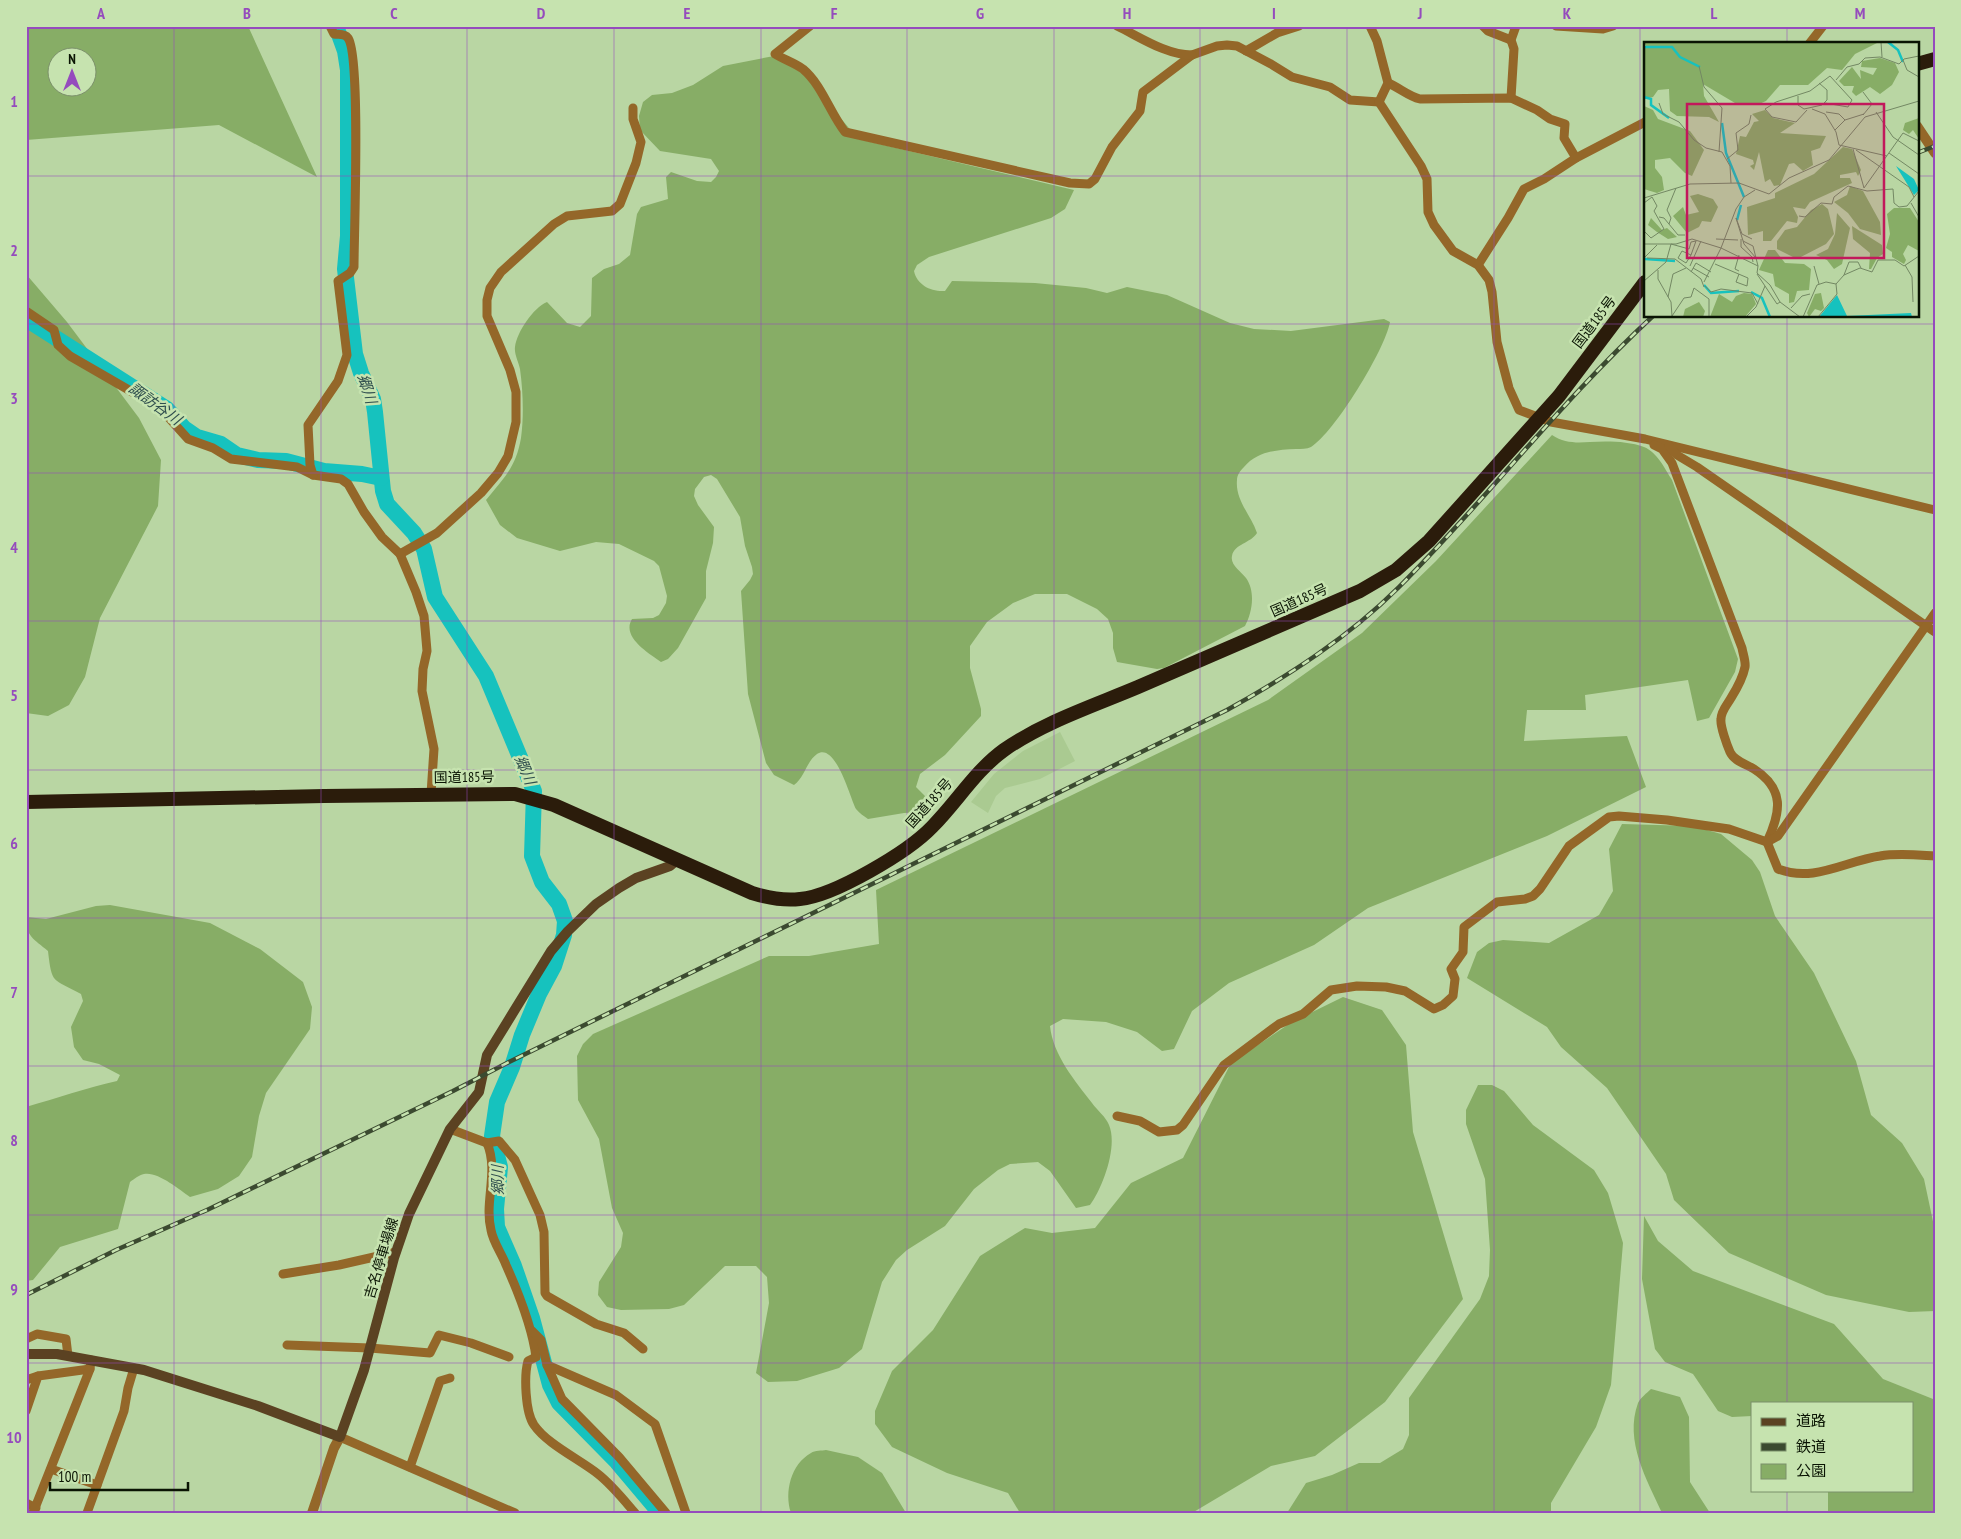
<svg xmlns="http://www.w3.org/2000/svg" width="1961" height="1539" font-family="'PT Sans Narrow','Noto Sans JP',sans-serif">
<rect width="100%" height="100%" fill="#b9d6a3"/>
<polygon fill="#aaca91" points="1060,732 1075,761 1040,779 1005,788 996,796 988,813 971,802 994,774 1023,751"/>
<g fill="#87ad66" fill-rule="evenodd">
<path d="M26 26H248L317 177 219 125 26 140ZM58 58H88V88H58Z"/>
<path d="M774 56 804 74 858 139 1074 190 1065 209 1051 218 929 257 917 265 914 271C917 285 931 292 945 291L952 281 1035 283 1086 288 1107 293 1127 287 1167 295 1230 323 1254 329 1291 331 1384 319 1390 322C1385 350 1334 433 1311 447 1307 449 1301 449 1296 449 1276 450 1258 451 1244 467 1240 471 1237 475 1237 480 1235 500 1251 515 1257 533 1251 543 1234 544 1232 556 1230 565 1241 571 1246 578 1256 592 1252 613 1245 626L1164 668 1157 669 1117 662 1113 648V633L1108 619 1097 609 1067 594H1035L1013 603 987 622 970 646V668L981 709V716L945 755 920 774 916 787 927 798V812L904 813 868 819C864 816 859 813 856 809 850 798 836 742 817 754 806 762 805 777 794 785L774 775 766 763 748 694 741 591 750 580 753 574 752 567 745 546 740 517 717 479 711 475 704 477 695 489 694 496 698 505 714 527 713 543 706 571V598L678 648 668 659 661 662C649 653 621 637 632 619L653 618 659 615 666 603 667 596 659 566 654 561 619 544 596 542 560 551 517 538 500 525 486 500C504 478 516 467 521 438 524 416 523 391 520 369 519 363 514 354 515 347 517 332 533 308 547 302L567 323 580 327 591 316 592 278 604 269 619 264 630 255 637 214 641 207 668 199 666 177 671 172 697 181 711 182 716 177 719 171 711 159 660 151 640 130 639 116 643 102 652 95 672 93 693 85 723 66Z"/>
<polygon points="26,274 67,322 139,418 161,460 158,506 100,618 85,677 69,705 48,716 26,713"/>
<path d="M1552 435C1564 443 1576 443 1590 442 1607 441 1628 441 1644 447 1657 452 1665 469 1672 480L1738 659 1735 672 1709 718 1697 721 1688 680 1585 695 1586 710H1527L1524 741 1627 736 1646 787 1547 836 1368 908 1314 945 1229 983 1192 1011 1174 1049 1162 1051 1137 1032 1106 1022 1063 1019 1050 1026C1053 1055 1075 1081 1092 1103 1097 1110 1106 1117 1109 1125 1118 1146 1103 1187 1090 1205L1076 1208 1050 1171 1038 1162 1010 1164 998 1170 974 1189 945 1226 907 1250 896 1260 882 1282 862 1349 839 1368 797 1381 768 1382 756 1373 769 1303 767 1277 756 1266H725L684 1305 669 1309 621 1310 607 1307 598 1295 599 1282 621 1247 623 1233 612 1208 599 1139 578 1100 577 1056 583 1044 593 1034 769 956H809L879 944 876 890 1268 700 1362 633 1436 561Z"/>
<polygon points="1622,824 1693,826 1721,834 1752,860 1760,872 1775,916 1814,973 1856,1061 1871,1115 1902,1143 1924,1179 1935,1231 1935,1311 1909,1312 1826,1295 1729,1253 1674,1200 1666,1174 1607,1088 1561,1047 1547,1027 1467,978 1477,952 1489,943 1503,940 1549,943 1599,915 1613,891 1609,849"/>
<path d="M110 905 210 923 260 949 303 982 312 1007 310 1029 266 1093 259 1116 252 1157 239 1176 218 1189 190 1197C179 1189 157 1171 144 1174 139 1175 134 1179 130 1182L118 1229 60 1247 33 1280 26 1281V1107C57 1098 86 1088 117 1081L120 1075 99 1064 83 1060 74 1047 71 1027 83 1001 81 994C52 978 52 985 48 951 34 939 26 937 26 917L46 919 96 906Z"/>
<polygon points="1343,997 1382,1010 1406,1045 1413,1132 1463,1299 1385,1402 1315,1456 1271,1466 1192,1513 1020,1513 1008,1493 947,1473 892,1447 875,1424 875,1411 892,1371 933,1330 980,1256 1025,1228 1052,1233 1095,1228 1131,1183 1183,1158 1231,1063 1292,1022"/>
<polygon points="1478,1085 1492,1085 1504,1091 1533,1125 1594,1170 1608,1193 1623,1243 1611,1385 1596,1427 1551,1503 1551,1513 1287,1513 1306,1483 1332,1475 1359,1463 1380,1463 1403,1449 1409,1435 1409,1398 1480,1299 1489,1276 1490,1250 1485,1179 1466,1124 1466,1110"/>
<polygon points="1644,1216 1658,1241 1693,1271 1834,1324 1883,1379 1933,1399 1935,1401 1935,1513 1828,1513 1828,1492 1826,1490 1912,1490 1912,1403 1752,1403 1752,1416 1732,1417 1718,1411 1693,1374 1665,1362 1655,1349 1642,1279"/>
<path d="M1651 1389 1680 1397 1689 1417 1690 1482 1710 1513H1662C1647 1480 1624 1441 1638 1403 1640 1398 1647 1393 1651 1389Z"/>
<path d="M826 1450 858 1457 882 1473 906 1513H791C784 1492 791 1464 811 1453 815 1450 822 1451 826 1450Z"/>
</g>
<g fill="none" stroke-linecap="round" stroke-linejoin="round">
<g stroke="#16c2be" stroke-width="16">
<polyline points="336,26 345,51 348,70 348,236 345,269 355,354 361,373 373,399 375,412 383,491 387,504 414,533 424,549 435,597 486,676 534,791 532,856 542,882 559,904 565,921 564,935 554,966 539,994 522,1035 512,1067 497,1102 492,1136 500,1167 496,1209 497,1227 514,1266 532,1318 550,1385 559,1403 617,1462 660,1513"/>
<polyline points="26,319 167,409 184,428 197,437 221,444 237,455 258,460 286,461 324,471 362,474 381,478"/>
</g>
<g stroke="#946729" stroke-width="9">
<path d="M810 26 775 54C783 59 795 63 803 69 822 85 830 113 845 132L1070 183 1089 184 1095 179 1112 147 1140 111 1143 92 1192 55 1217 46 1227 45 1237 46 1271 64 1292 77 1330 87 1350 100 1379 102"/>
<path d="M1117 26C1140 37 1166 55 1192 55"/>
<polyline points="1370,26 1377,41 1388,83 1379,102"/>
<polyline points="1483,26 1488,31 1511,40"/>
<polyline points="1556,26 1603,29 1613,26"/>
<polyline points="1809,44 1823,26"/>
<polyline points="1246,51 1277,33 1299,26"/>
<path d="M1388 83C1400 88 1408 96 1420 99L1511 98 1537 110 1550 119 1565 124 1564 138 1576 158"/>
<polyline points="1511,98 1514,49 1511,40 1516,26"/>
<polyline points="1379,102 1421,166 1427,179 1428,212 1434,225 1453,251 1478,265 1489,280 1492,292 1497,342 1509,388 1519,410 1551,422 1645,439 1935,510"/>
<polyline points="1478,265 1508,218 1524,189 1544,179 1576,158 1645,122"/>
<polyline points="26,311 54,330 58,345 70,356 160,408 188,439 213,448 231,459 297,467 313,475 341,479 348,484 364,512 382,537 400,554 416,592 424,616 427,651 423,669 422,691 434,749 431,794"/>
<path d="M1654 445 1662 449 1672 463 1742 648C1743 654 1746 662 1745 667 1743 677 1736 690 1731 698 1727 705 1721 711 1721 719 1720 726 1727 745 1730 752 1734 761 1746 764 1754 769 1785 789 1781 812 1767 842L1778 869C1814 883 1845 861 1880 856 1898 853 1917 855 1935 856"/>
<polyline points="1669,446 1677,455 1697,467 1935,632"/>
<path d="M313 475 310 465 308 425 338 381 347 355 338 281 350 273 354 267C354 234 361 55 348 38 344 33 339 35 334 34L330 26"/>
<polyline points="400,554 437,533 481,493 498,473 508,456 516,422 516,392 510,370 487,316 487,300 490,288 501,272 554,224 567,216 612,211 620,204 636,163 641,142 633,119 633,108"/>
<polyline points="1117,1116 1140,1121 1159,1132 1177,1130 1183,1125 1224,1065 1279,1024 1303,1014 1331,990 1357,986 1386,987 1405,991 1434,1009 1443,1005 1453,996 1455,979 1451,969 1463,952 1464,927 1497,902 1525,899 1533,896 1540,889 1569,846 1609,817 1619,816 1667,820 1729,829 1767,842 1778,836 1935,613"/>
<polyline points="450,1129 487,1143 499,1141 515,1160 540,1215 544,1232 545,1293 547,1296 596,1324 624,1333 643,1349"/>
<path d="M487 1143C499 1171 484 1202 491 1230 493 1242 502 1254 506 1265 519 1294 532 1326 536 1357L528 1361C524 1375 525 1412 534 1425 547 1444 579 1459 598 1474 612 1485 623 1499 635 1513"/>
<polyline points="283,1274 339,1265 396,1252"/>
<polyline points="532,1331 541,1340 547,1365 562,1399 619,1457 666,1513"/>
<polyline points="26,1339 37,1334 66,1339 68,1356"/>
<polyline points="287,1345 370,1348 430,1353 439,1335 471,1343 509,1357"/>
<polyline points="547,1365 616,1395 655,1424 686,1513"/>
<polyline points="26,1380 38,1376"/>
<polyline points="26,1411 38,1376 90,1369"/>
<polyline points="340,1437 515,1513"/>
<polyline points="410,1467 440,1381 450,1378"/>
<polyline points="51,1469 97,1485"/>
<polyline points="26,1503 36,1508"/>
<polyline points="33,1513 90,1369 91,1360"/>
<polyline points="87,1513 124,1411 128,1388 134,1368"/>
</g>
<g stroke="#946729" stroke-width="10">
<polyline points="1917,126 1935,153"/>
<polyline points="312,1513 334,1448 340,1437"/>
</g>
<polyline stroke="#5b4222" stroke-width="10" points="26,1354 57,1354 144,1370 258,1406 340,1437 364,1370 394,1258 409,1214 450,1129 479,1092 487,1055 551,951 568,931 596,904 619,888 636,878 670,866 677,860"/>
<g stroke="#2b1c0b" stroke-width="14">
<polyline points="1917,64 1935,59"/>
<path d="M26 802 324 796 515 794 554 805 752 893C768 898 783 901 800 899 834 896 908 852 932 827 957 802 975 771 1004 750 1044 722 1093 706 1138 687 1212 655 1286 623 1360 591L1396 570 1429 541 1559 396 1645 282"/>
</g>
<g stroke="#3b4a30" stroke-width="4.5">
<g id="rail">
<polyline points="1917,153 1935,146"/>
<path d="M26 1295 116 1250 207 1210 453 1091 509 1062 1227 710C1288 676 1349 637 1399 587 1486 500 1562 400 1653 316"/>
</g>
</g>
<use href="#rail" stroke="#c6e3af" stroke-width="2.5" stroke-dasharray="8" stroke-linecap="butt"/>
</g>
<path fill="none" stroke="#954bbd" stroke-width="1" stroke-opacity="0.55" d="M174 26V1513M321 26V1513M467 26V1513M614 26V1513M761 26V1513M907 26V1513M1054 26V1513M1200 26V1513M1347 26V1513M1494 26V1513M1640 26V1513M1787 26V44M26 176H1645M1917 176H1935M1787 316V1403M26 324H1935M26 473H1935M26 621H1935M26 770H1935M26 918H1935M26 1066H1935M26 1215H1935M26 1363H1935M1787 1490V1513"/>
<g text-anchor="middle" stroke-width="5" stroke-linejoin="round" paint-order="stroke">
<g font-size="14" fill="#0a1403" stroke="#c6e3af">
<text transform="translate(1594 322) rotate(-53)" y="5">国道185号</text>
<text transform="translate(1299 600) rotate(-24)" y="5">国道185号</text>
<text transform="translate(464 777) rotate(-1)" y="5">国道185号</text>
<text transform="translate(929 803) rotate(-48)" y="5">国道185号</text>
<text transform="translate(381 1258) rotate(-73)" y="5">吉名停車場線</text>
</g>
<g font-size="15" font-style="italic" fill="#304f4e" stroke="#c6e3af">
<text transform="translate(367 389) rotate(72)" y="5">郷川</text>
<text transform="translate(155 404) rotate(36)" y="5">諏訪谷川</text>
<text transform="translate(525 770) rotate(67)" y="5">郷川</text>
<text transform="translate(498 1180) rotate(-91)" y="5">郷川</text>
</g>
</g>
<g transform="translate(1644 42)">
<rect width="275" height="275" fill="#b9d6a3"/>
<path d="M0 0H235L211 12 198 28 183 26 164 43H136L122 59 113 63 91 61 59 42 60 54 75 80 65 75 33 74 26 69 25 47 14 48 9 55 0 57V6H3ZM236 16 251 21 255 30 248 43 236 52 226 45 212 54 208 50 210 44H200L195 39 208 25 217 37 216 28 229 33 233 26 217 25 218 19ZM0 64 9 68 14 77 46 89 60 108 48 134 41 131 26 116 11 118V126L18 135 20 148 13 151 0 147ZM121 68 129 76 151 81 136 91 182 94 176 106 167 109 169 123 159 129 150 121 145 122 136 143 130 144 126 137 121 140 115 110 110 128 106 124 110 122 109 118 92 112 96 94 102 95 110 80 115 79 108 72ZM275 76V97L269 88 265 92 259 88 261 81ZM199 105 208 107 217 128 214 134 212 130 196 133V136H206L208 141 166 160 161 167 149 165 154 175 153 181 143 179 127 199H119V189L104 193 103 165 131 156V151L170 132ZM206 144 219 149 236 180 237 193 216 187 204 171 190 160 203 153ZM54 152 69 157 74 165 67 180 58 179 55 185 43 191 29 174 39 165 42 173 55 170 46 154ZM178 162 184 167 190 192 182 202 153 217 133 207V199L141 188 153 185 167 168ZM250 166H266L275 180V209L264 203 259 212 262 218 260 222 248 215V210L242 206 246 192 243 172ZM193 171 206 186 198 222 190 227 183 218 172 213 184 207 191 192ZM7 176 18 188 23 186 33 195 24 197 13 190 4 183ZM208 184 238 203 239 212 233 216 227 227H225L226 211 209 197ZM124 208H131L141 221 160 222 167 227 165 248 153 249 150 260 145 261V252L131 244 129 232 115 228ZM100 251 108 252 112 262 101 275H66L75 252 88 260 92 254ZM177 251 180 266 177 269 171 267 165 275 163 271 171 252ZM55 260 61 269 59 275H39L41 267Z" fill="#87ad66"/>
<path d="M252 124 270 137 275 148 270 153ZM193 253 203 274 267 271 268 275H175Z" fill="#16c2be"/>
<path fill="none" stroke="#16c2be" stroke-width="2.5" d="M244 0 254 8 259 20M0 5H28L36 15 56 25M0 55 7 57V63L25 76M78 81 82 111 100 155M93 178 97 163M1 217 31 219M60 243 67 251 95 249M107 250 118 256 126 275"/>
<path fill="none" stroke="#738863" stroke-width="1" d="M237 0 238 15M259 18 263 28 275 35M55 24 60 45 78 66 75 110M192 38 203 25 215 22 221 16 236 15 255 22 260 17 275 14M219 50 228 62 219 73M154 54V63L160 67 178 63 183 58V48L175 41M15 61 19 72 35 80 50 98 62 106 78 110 86 124 87 141M168 67 181 72 192 90 195 103 243 114M163 68 152 80 128 75 121 67 132 60 166 49 186 34 208 58 204 65 181 61M182 70 195 72 201 78M232 70 249 95 275 113M191 88 201 78 220 72M209 107 220 146M212 108 265 145 270 155M245 111 275 132M83 117 94 108 92 91 105 82 107 73M220 146 259 91 275 99M0 156 46 142 95 141 125 152 145 136 185 118 221 75 275 59M0 161 8 155 13 164 10 169 20 187 7 196 0 189M267 161 275 175M155 174 161 175 177 161 188 162 190 155 204 144 223 149 249 147 250 161 255 165 263 164 275 149M15 175 20 176 34 193H41M92 176 100 202 112 216M92 176 98 192 108 197M25 182 27 176 23 168 32 146M72 197 94 198M97 197V205L108 215 109 220M99 199 109 204 114 224M0 202H32L48 197 77 206 92 167 100 155 111 148M47 213 38 209 34 216 42 221 47 213 52 199M0 216 13 203M3 216 31 217 57 237 60 245M71 222 104 236 103 244 92 240 95 232M261 223 268 235 269 260M46 224 57 199M170 224 175 242M49 226 65 235M14 228V237L27 260 28 274 40 256 47 255 50 246 65 257V275M95 229 91 227 95 213M47 230 52 221 67 230M113 232 133 262 136 260M200 233 205 220H214L217 226M0 239 22 220 27 202 45 207 47 200 52 199M60 240 77 206 114 224 113 231 126 243 136 260 156 275M192 242 200 233 216 226 228 230 234 218H251L260 224 275 214M61 244 67 250 77 247 108 251 114 262M24 255 29 232 42 226M147 266 158 254 166 252M102 275 112 265 121 244M159 275 173 243 182 240 192 242M174 275 193 252 192 242"/>
<path fill="#c2185b" fill-opacity="0.15" stroke="#c2185b" stroke-width="2.5" d="M43 62H240V216H43Z"/>
<rect width="275" height="275" fill="none" stroke="#0a1403" stroke-width="2.5"/>
</g>
<rect width="1961" height="1539" fill="none" stroke="#c6e3af" stroke-width="55"/>
<rect x="1751" y="1402" width="162" height="90" fill="#c6e3af" stroke="#7b906a"/>
<rect x="1761" y="1418" width="25" height="8" fill="#5b4222" stroke="#7b906a"/>
<text x="1796" y="1426" font-size="15" fill="#0a1403">道路</text>
<rect x="1761" y="1443" width="25" height="8" fill="#3b4a30" stroke="#7b906a"/>
<text x="1796" y="1452" font-size="15" fill="#0a1403">鉄道</text>
<rect x="1761" y="1464" width="25" height="15" fill="#87ad66" stroke="#7b906a"/>
<text x="1796" y="1476" font-size="15" fill="#0a1403">公園</text>
<g transform="translate(72 72)"><circle r="24" fill="#c6e3af" stroke="#7b906a"/>
<path d="M0-4L9 19L0 12L-9 19Z" fill="#954bbd"/>
<text y="-8" font-size="14" font-weight="bold" text-anchor="middle" fill="#0a1403">N</text>
</g>
<path d="M50 1482v8h138v-8" fill="none" stroke="#0a1403" stroke-width="2.5"/>
<text x="58" y="1482" font-size="15" fill="#0a1403" stroke="#c6e3af" stroke-width="4" paint-order="stroke">100 m</text>
<rect x="28" y="28" width="1906" height="1484" fill="none" stroke="#954bbd" stroke-width="2"/>
<g font-size="16" text-anchor="middle" font-weight="bold" fill="#954bbd">
<text x="101" y="19">A</text>
<text x="247" y="19">B</text>
<text x="394" y="19">C</text>
<text x="541" y="19">D</text>
<text x="687" y="19">E</text>
<text x="834" y="19">F</text>
<text x="980" y="19">G</text>
<text x="1127" y="19">H</text>
<text x="1274" y="19">I</text>
<text x="1420" y="19">J</text>
<text x="1567" y="19">K</text>
<text x="1714" y="19">L</text>
<text x="1860" y="19">M</text>
<text x="14" y="107">1</text>
<text x="14" y="256">2</text>
<text x="14" y="404">3</text>
<text x="14" y="553">4</text>
<text x="14" y="701">5</text>
<text x="14" y="849">6</text>
<text x="14" y="998">7</text>
<text x="14" y="1146">8</text>
<text x="14" y="1295">9</text>
<text x="14" y="1443">10</text>
</g>
</svg>
